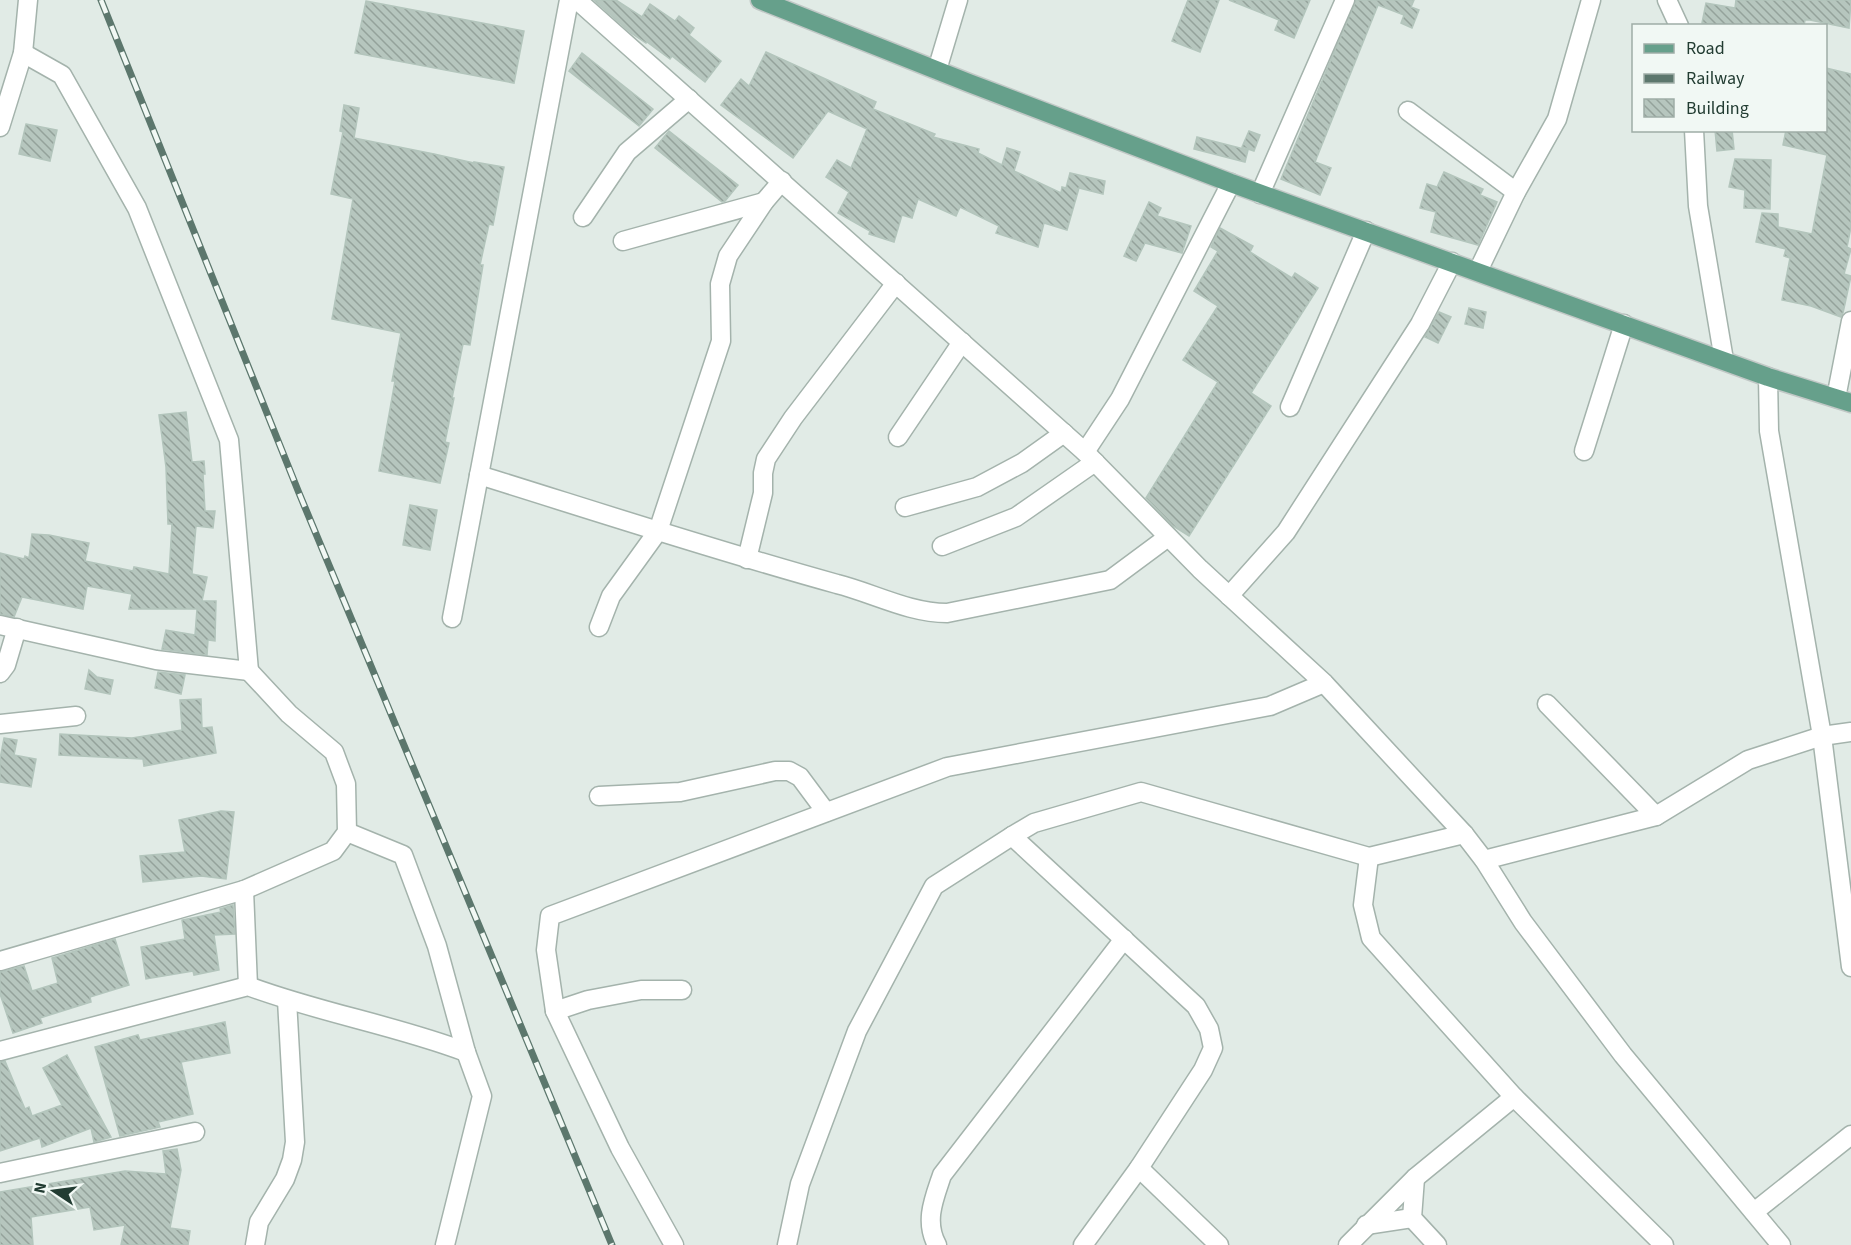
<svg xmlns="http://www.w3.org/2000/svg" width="1851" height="1245" font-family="'Source Sans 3',sans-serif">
<defs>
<pattern id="building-back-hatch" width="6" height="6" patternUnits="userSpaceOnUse" patternTransform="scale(1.5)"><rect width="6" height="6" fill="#b6c6be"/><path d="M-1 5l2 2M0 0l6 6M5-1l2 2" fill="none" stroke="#94a29b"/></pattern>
</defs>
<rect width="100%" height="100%" fill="#e1ebe6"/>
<g fill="url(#building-back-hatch)" stroke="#b3c5bc" stroke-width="1.5">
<polygon points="594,0 616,0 642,17 650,4 675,21 679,16 694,28 689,35 721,61 705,82 672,56 670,59 647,42 646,43 631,33"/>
<polygon points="1188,0 1219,0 1200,52 1172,41"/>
<polygon points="1229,0 1310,0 1294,38 1275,30 1279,20"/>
<polygon points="1356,0 1414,0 1411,7 1419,10 1412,28 1401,23 1404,15 1378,5 1315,162 1331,168 1320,195 1281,179"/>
<polygon points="1736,0 1851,0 1849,28 1810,20 1805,20 1804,26 1715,26 1702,23 1706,3 1735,8"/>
<polygon points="366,1 524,31 514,83 355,53"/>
<polygon points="766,52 876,102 873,109 935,134 933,137 979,149 978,153 1002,165 1007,148 1020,152 1014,171 1061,193 1062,187 1066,188 1070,173 1105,181 1103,194 1079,188 1067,230 1044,223 1038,247 996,233 999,226 960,207 956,216 918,199 912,218 902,215 894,242 869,234 870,231 838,213 849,192 826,177 837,160 851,168 867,129 828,111 793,158 721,105 741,79 749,86"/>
<polygon points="582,53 653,109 639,126 569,71"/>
<polygon points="1826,68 1851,74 1851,227 1847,247 1851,249 1844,274 1851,276 1843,313 1841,317 1811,306 1782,300 1790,258 1784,256 1786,249 1756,242 1762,213 1778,214 1778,227 1812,234 1827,155 1783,145 1786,130 1826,130"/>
<polygon points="344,105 359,108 354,138 434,154 474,163 474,162 504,167 493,225 489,224 480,265 483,265 470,345 463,344 452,398 454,398 445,442 449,443 440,483 379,471 395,381 392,381 401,333 332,319 353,199 331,194 343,132 340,131"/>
<polygon points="26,124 57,130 50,161 19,154"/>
<polygon points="1715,130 1732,130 1734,149 1717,151"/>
<polygon points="669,131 738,185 725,201 722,202 655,148"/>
<polygon points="1249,131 1260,135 1254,151 1242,147"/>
<polygon points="1197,137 1248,150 1245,162 1194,149"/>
<polygon points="1735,159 1771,160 1770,209 1744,208 1745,190 1729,187"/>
<polygon points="1444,172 1483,189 1480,195 1497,202 1478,245 1431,232 1436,212 1420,208 1427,184 1437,187"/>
<polygon points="1149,202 1161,208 1157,216 1191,226 1182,253 1145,243 1136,261 1124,256"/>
<polygon points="1220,228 1253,246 1250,252 1292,278 1295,273 1318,288 1251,393 1271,406 1189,536 1173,526 1146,498 1218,382 1183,360 1218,306 1194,291 1218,251 1211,247"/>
<polygon points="1469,308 1486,312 1483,328 1465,324"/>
<polygon points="1439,312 1451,317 1438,343 1425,337"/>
<polygon points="186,412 192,462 204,461 205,474 203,474 205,511 215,511 213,528 196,526 192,574 207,577 202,601 216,601 215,641 208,640 207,655 162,649 166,630 195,635 197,609 129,609 132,594 87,586 83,609 22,597 14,617 0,614 0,553 24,559 25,556 29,558 32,534 49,535 89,543 85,561 133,571 134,567 169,574 172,524 168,524 166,467 159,415"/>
<polygon points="410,505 437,510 430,550 403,545"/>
<polygon points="89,670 97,677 113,680 110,694 85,689"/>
<polygon points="158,672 185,675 181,694 155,688"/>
<polygon points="201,699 202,728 212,727 216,753 144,766 143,759 59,755 60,734 132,738 182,730 180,700"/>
<polygon points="4,738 17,740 14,755 36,759 31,787 0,782 0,759"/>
<polygon points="221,811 234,812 226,879 201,876 143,882 140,856 185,852 179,820"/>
<polygon points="233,905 235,934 214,935 219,970 194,975 193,971 146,979 141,947 185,939 182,920 221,912 220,909"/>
<polygon points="115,939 129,985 90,997 91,1002 40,1018 42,1023 13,1033 0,994 0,972 24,966 32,991 58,983 52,958"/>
<polygon points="225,1022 230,1053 181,1062 193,1114 158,1122 160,1127 120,1136 95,1047 138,1035 140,1040"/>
<polygon points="67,1055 111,1137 94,1142 91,1128 42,1147 40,1138 0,1151 0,1062 5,1061 25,1109 29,1107 32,1116 62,1105 43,1068"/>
<polygon points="177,1149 181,1170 170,1228 190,1231 188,1245 121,1245 125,1225 94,1230 90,1207 31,1217 33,1245 0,1245 0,1192 125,1171 166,1174 163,1151"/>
</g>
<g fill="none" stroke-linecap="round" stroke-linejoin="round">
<g stroke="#a4b3ac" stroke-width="21">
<g id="minor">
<polyline points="577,0 1085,452 1200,569 1324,683 1464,834 1484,860 1523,922 1623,1055 1781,1245"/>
<polyline points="1667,0 1679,26"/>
<polyline points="937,70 958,0"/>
<polyline points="1408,111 1516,192"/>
<polyline points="0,127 23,53 28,0"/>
<polyline points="1694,130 1698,206 1724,360"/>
<polyline points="1260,194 1345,0"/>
<polyline points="583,217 627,152 689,99"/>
<polyline points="623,241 764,202"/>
<polyline points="1478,271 1516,192 1557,119 1591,0"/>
<polyline points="1768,377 1769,431 1822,736 1851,967"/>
<polyline points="1836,398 1851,321"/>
<polyline points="1290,407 1366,231"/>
<polyline points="898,437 962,342"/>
<polyline points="1584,451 1624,324"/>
<polyline points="1085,452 1120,399 1231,183"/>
<path d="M479 475C598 512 717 551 837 584 873 593 909 613 947 613L1110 580 1168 537"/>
<polyline points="905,507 977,487 1022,463 1064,433"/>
<polyline points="942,546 1016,517 1095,462"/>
<polyline points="747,559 763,493 763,473 766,459 793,418 896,283"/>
<polyline points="1229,596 1286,532 1420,324 1452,262"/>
<polyline points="452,618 569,0"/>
<polyline points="0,625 156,660 249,671 229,440 137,208 62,75 23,53"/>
<polyline points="599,627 611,596 658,531 721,341 720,284 728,256 764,202 782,181"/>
<polyline points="0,673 6,665 17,628"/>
<polyline points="1547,704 1656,816"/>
<polyline points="0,724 76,716"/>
<polyline points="599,796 680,792 775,771 789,771 800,777 826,812"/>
<polyline points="347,832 403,855 437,946 466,1052 482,1096 445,1245"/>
<polyline points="1012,836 1196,1006 1209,1029 1213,1048 1203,1070 1139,1168 1083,1245"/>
<polyline points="1369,857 1363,905 1371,938 1514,1097 1664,1245"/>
<polyline points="1484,860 1656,816 1748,760 1822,736 1851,732"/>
<polyline points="244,890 248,986"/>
<polyline points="0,961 244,890 333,851 347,832 346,784 334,752 289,714 249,671"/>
<polyline points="555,1011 588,1000 641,990 682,990"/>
<path d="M0 1051 248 986C320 1013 395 1025 466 1052"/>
<polyline points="1139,1168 1219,1245"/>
<polyline points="0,1173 195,1132"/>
<polyline points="1415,1178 1412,1218 1437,1245"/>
<polyline points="1754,1212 1851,1135"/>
<polyline points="1366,1225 1412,1218"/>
<polyline points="255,1245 259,1222 285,1179 292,1160 295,1142 287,1000"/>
<polyline points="674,1245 620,1148 555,1011 546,950 550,916 947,767 1270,706 1324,683"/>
<polyline points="787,1245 800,1184 857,1031 934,886 1012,836 1034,823 1141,792 1369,857 1464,834"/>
<path d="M937 1245C924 1221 934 1199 942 1175L1124 939"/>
<polyline points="1348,1245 1415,1178 1514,1097"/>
</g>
</g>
<g stroke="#c1c8c6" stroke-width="21">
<polyline id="major" points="760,0 969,83 1231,183 1768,377 1851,403"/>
</g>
<use href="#minor" stroke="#fff" stroke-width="18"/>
<use href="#major" stroke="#66a08b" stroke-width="18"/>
<g stroke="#5c776d" stroke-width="7">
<polyline id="rail" points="101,0 299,493 612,1245"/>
</g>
<use href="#rail" stroke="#f1f8f4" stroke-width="4.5" stroke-dasharray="14" stroke-linecap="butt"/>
</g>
<rect x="1632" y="24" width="195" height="108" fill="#f1f8f4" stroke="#9eada6" stroke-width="1.5"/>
<rect x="1644" y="44" width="30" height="9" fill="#66a08b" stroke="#9eada6" stroke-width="1.5"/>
<text x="1686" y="54" font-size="18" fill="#223c32">Road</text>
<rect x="1644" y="74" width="30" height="9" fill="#5c776d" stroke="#9eada6" stroke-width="1.5"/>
<text x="1686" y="84" font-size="18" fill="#223c32">Railway</text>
<rect x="1644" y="99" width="30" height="18" fill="url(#building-back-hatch)" stroke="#9eada6" stroke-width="1.5"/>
<text x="1686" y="114" font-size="18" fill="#223c32">Building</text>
<g transform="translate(54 1191) rotate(283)" stroke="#f1f8f4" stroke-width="4.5" paint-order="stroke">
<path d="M0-4.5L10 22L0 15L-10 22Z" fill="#223c32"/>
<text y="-9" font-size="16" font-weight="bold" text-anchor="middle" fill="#223c32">N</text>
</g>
</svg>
